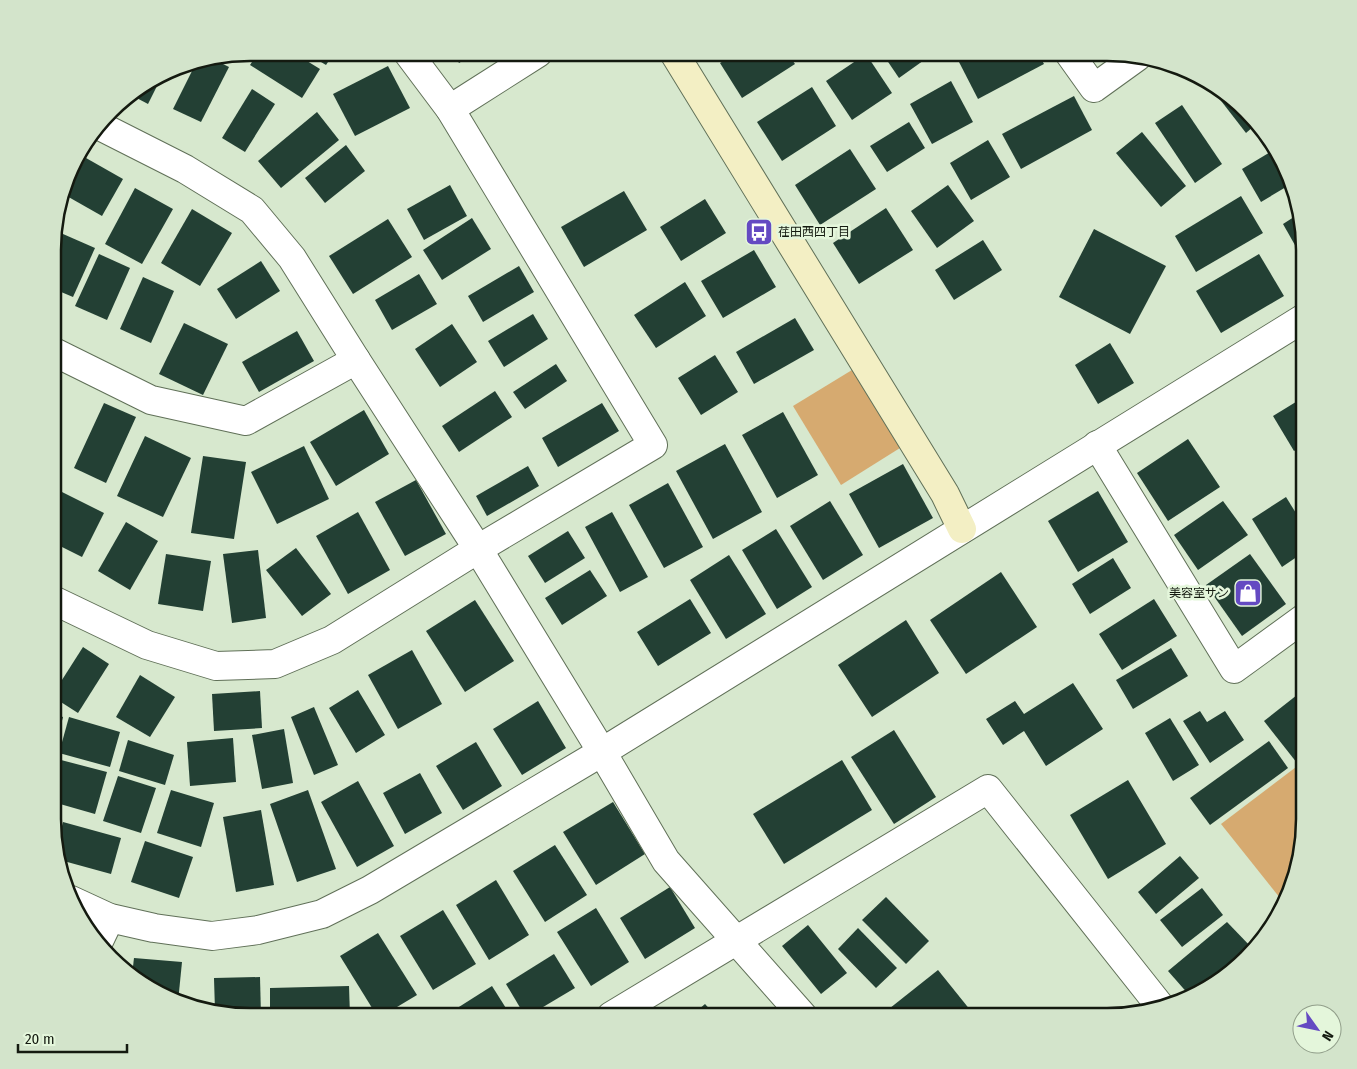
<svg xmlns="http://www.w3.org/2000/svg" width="1357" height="1069" font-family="'Fira Sans Condensed','Noto Sans JP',sans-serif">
<rect width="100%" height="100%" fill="#d7e8ce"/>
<g fill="#d6aa70">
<polygon points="852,370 900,448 841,485 793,406"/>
<polygon points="1304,761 1304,832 1289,894 1284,903 1221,824"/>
</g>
<g fill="#234034">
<polygon points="258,53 294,53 320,69 302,98 250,65"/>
<polygon points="306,53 334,53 326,65"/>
<polygon points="453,53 476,53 459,63"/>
<polygon points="736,53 787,53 795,64 742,98 720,63"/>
<polygon points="810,53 822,53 814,58"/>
<polygon points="882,53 934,53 899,78"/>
<polygon points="975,53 1038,53 1044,64 978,99 959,62"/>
<polygon points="243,54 239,61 228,56 242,54"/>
<polygon points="866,54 892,93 852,120 826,81"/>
<polygon points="213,59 229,67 201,122 173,109 197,61"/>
<polygon points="388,66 410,108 355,136 333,94"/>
<polygon points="161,78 148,104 131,95 158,79"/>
<polygon points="951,81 973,122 932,144 910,104"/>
<polygon points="1208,84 1237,102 1254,126 1246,133"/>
<polygon points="812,87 836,126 782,161 757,122"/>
<polygon points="252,89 275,104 245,152 222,138"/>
<polygon points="1074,96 1092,130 1021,169 1002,134"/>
<polygon points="1182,105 1222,164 1195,183 1155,123"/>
<polygon points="317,112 339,140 281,188 258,161"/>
<polygon points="909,122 925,148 887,172 870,146"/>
<polygon points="1142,132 1186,186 1161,207 1116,153"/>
<polygon points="988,140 1010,177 971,200 950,163"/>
<polygon points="346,145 365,171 325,203 305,178"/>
<polygon points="850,149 876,189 820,225 795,185"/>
<polygon points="1272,151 1289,174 1291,184 1261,202 1242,169"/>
<polygon points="86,158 123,179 102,216 65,195"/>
<polygon points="450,185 467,216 424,240 407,209"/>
<polygon points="948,185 974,221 937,248 911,211"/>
<polygon points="135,188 173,209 142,264 105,244"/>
<polygon points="624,191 647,230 584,267 561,227"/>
<polygon points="1241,196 1263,233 1196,272 1175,236"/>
<polygon points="705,199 726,233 681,261 660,227"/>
<polygon points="886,208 913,250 859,284 833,243"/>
<polygon points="192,209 232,233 200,286 161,263"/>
<polygon points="1297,215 1304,250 1304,261 1283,224"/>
<polygon points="472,218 491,249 442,280 423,250"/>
<polygon points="388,219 412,257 353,294 329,256"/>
<polygon points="1094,229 1166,266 1130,334 1059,297"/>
<polygon points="63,234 95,248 73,297 54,289 54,253"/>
<polygon points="983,240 1002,270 954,300 935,270"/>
<polygon points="754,250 776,287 723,318 701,281"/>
<polygon points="99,254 130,268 107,320 75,306"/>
<polygon points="1259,254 1284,296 1221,333 1196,291"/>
<polygon points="261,261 280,291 236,319 217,289"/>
<polygon points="519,266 534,292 483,322 468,296"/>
<polygon points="419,274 437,304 392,330 375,300"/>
<polygon points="143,277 174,291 151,343 120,329"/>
<polygon points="685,282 706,316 656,348 634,315"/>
<polygon points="533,314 548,339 504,367 488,341"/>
<polygon points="795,318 814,350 754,384 736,352"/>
<polygon points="184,323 228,344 203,395 159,374"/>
<polygon points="452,324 477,362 440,387 415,349"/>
<polygon points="297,331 314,361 259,392 242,362"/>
<polygon points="1110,343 1134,383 1098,404 1075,365"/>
<polygon points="715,355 738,392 701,415 678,378"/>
<polygon points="556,364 567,381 525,409 513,392"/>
<polygon points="495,391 512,417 459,452 442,426"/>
<polygon points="1304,397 1304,445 1294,451 1273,416"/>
<polygon points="104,403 136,417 106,483 74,468"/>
<polygon points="602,403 619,431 558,467 542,438"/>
<polygon points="364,410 389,454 336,486 310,442"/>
<polygon points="783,412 818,475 777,498 742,435"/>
<polygon points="145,436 191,458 163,517 117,496"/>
<polygon points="1188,439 1220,487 1168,521 1137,473"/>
<polygon points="725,444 762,512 713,539 676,471"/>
<polygon points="304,446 329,499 277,524 251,472"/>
<polygon points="203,456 246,462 234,539 191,533"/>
<polygon points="903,464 933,518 879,548 849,494"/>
<polygon points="528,466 539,486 487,516 476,496"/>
<polygon points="416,480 446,534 405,556 375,502"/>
<polygon points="668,483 703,547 664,568 629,505"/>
<polygon points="1098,491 1128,542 1078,572 1048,521"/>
<polygon points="62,492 104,513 82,557 54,543 54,508"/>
<polygon points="1286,497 1304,526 1304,552 1282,567 1252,519"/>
<polygon points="830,501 863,555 823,580 790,526"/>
<polygon points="1223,501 1248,535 1198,570 1174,535"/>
<polygon points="358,512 390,570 348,594 316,536"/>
<polygon points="612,512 648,577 620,592 585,527"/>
<polygon points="126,522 158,541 130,590 98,571"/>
<polygon points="776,529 812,587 777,609 742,550"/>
<polygon points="568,531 585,558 545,583 528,556"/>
<polygon points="296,548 331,594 302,616 266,570"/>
<polygon points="258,550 266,618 232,623 223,554"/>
<polygon points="166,554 211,561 203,611 158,604"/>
<polygon points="1250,554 1286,604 1242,636 1206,585"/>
<polygon points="729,555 766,614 726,639 690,580"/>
<polygon points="1113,558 1131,588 1090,614 1072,584"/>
<polygon points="590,570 607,596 562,625 545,598"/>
<polygon points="1001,572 1037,627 966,674 930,620"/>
<polygon points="690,599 711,633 658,666 637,632"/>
<polygon points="1154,599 1177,636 1122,670 1099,634"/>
<polygon points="475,600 514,661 465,692 426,631"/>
<polygon points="906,620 939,673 872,717 838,665"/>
<polygon points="83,647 109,664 78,713 53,697 53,694"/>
<polygon points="1171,648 1188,676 1133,709 1116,680"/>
<polygon points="412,650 442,704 398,729 368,675"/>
<polygon points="140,675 175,697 150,737 116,717"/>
<polygon points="1073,683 1103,729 1046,766 1024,731 1003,745 986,719 1015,701 1024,714"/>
<polygon points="358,690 385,735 356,753 329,708"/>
<polygon points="260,691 262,728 214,731 212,694"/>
<polygon points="1297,695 1304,705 1304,757 1297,763 1264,721"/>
<polygon points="538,701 566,748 522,775 493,729"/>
<polygon points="314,707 338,765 314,775 291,717"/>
<polygon points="1200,711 1207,722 1225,711 1244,740 1210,763 1183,721"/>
<polygon points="53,714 63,717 54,751 53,751"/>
<polygon points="69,717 120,732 110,767 59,753"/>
<polygon points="1170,718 1199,765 1173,781 1145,733"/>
<polygon points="284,729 293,783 262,789 252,735"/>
<polygon points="894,730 936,797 894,824 851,757"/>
<polygon points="233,738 236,782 190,786 187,742"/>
<polygon points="128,740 174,755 165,785 119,771"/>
<polygon points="1269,741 1288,768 1210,825 1190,798"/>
<polygon points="476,742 502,786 463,810 436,766"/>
<polygon points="61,760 107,772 95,814 53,802 53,791"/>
<polygon points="842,760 872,810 784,864 753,814"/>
<polygon points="420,773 442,813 405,834 383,793"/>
<polygon points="118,776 156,788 141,833 103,821"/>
<polygon points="1128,780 1166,844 1108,879 1070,815"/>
<polygon points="358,781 394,846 357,867 321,802"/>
<polygon points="171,790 214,803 201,847 157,833"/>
<polygon points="308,790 336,869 297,882 270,804"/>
<polygon points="613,802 645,854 596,885 563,832"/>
<polygon points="261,810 274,885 236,892 223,817"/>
<polygon points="63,822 121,838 111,874 60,860 57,846"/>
<polygon points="145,841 193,857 179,898 131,882"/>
<polygon points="555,845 587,895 545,922 513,871"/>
<polygon points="1180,856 1199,878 1156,914 1138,892"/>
<polygon points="496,880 529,935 489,960 456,905"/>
<polygon points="670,887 695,928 645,959 620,918"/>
<polygon points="1202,888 1223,915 1182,947 1160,920"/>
<polygon points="886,897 929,941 906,964 862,920"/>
<polygon points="596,908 629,962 591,986 557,932"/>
<polygon points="443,910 476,964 433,990 400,936"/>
<polygon points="1227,922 1253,949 1190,996 1168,971"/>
<polygon points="808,925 847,973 821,994 782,946"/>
<polygon points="858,928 897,968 876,988 838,949"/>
<polygon points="378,933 417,995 382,1016 377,1016 340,956"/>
<polygon points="554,954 575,988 528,1016 525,1016 506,984"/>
<polygon points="134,958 182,962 178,1002 132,975"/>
<polygon points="938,970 975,1016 880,1016"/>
<polygon points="260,977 261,1016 238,1016 215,1011 214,978"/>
<polygon points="349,986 350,1016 270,1016 270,988"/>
<polygon points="492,986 511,1016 454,1016 451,1012"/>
<polygon points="705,1004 716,1016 691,1016"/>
</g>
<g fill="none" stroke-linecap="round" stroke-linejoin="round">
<g stroke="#607058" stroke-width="30">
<g id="street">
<polyline points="1069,53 1094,88 1137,57"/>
<polyline points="450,109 538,53"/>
<polyline points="100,126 185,169 252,210 292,258 356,360 478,549 602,752 666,861 803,1016"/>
<polyline points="54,352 151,400 246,421 356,360"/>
<polyline points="1097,445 1234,669 1304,618"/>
<polyline points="53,600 147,645 216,666 275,664 332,640 478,549 653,445 450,109 408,53"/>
<polyline points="71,900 110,918 154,928 212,936 258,930 322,914 370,890 602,752 1304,318"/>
<polyline points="99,941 110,918"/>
<polyline points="611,1016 988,789 1160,1006"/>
</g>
</g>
<g stroke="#607058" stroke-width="30">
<polyline id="secondary" points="674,53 945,494 962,529"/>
</g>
<use href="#street" stroke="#fff" stroke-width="28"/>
<use href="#secondary" stroke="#f3efc4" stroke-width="28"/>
</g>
<defs>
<g id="bus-square" transform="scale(1.4375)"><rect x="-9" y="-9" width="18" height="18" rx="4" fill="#644ac2" stroke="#e4f6db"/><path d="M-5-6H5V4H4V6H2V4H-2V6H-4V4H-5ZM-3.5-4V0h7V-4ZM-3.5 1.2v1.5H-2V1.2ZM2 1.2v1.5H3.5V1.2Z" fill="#fff"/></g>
<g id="shop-square" transform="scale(1.4375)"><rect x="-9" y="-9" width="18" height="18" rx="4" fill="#644ac2" stroke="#e4f6db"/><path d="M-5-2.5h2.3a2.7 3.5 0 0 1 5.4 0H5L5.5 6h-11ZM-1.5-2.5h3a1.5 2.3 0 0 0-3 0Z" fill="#fff"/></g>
</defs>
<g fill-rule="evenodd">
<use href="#bus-square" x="759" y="232"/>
<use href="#shop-square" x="1248" y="593"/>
</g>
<g text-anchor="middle" stroke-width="5" stroke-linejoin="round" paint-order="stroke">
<g font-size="12" fill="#141a10" stroke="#e4f6db" text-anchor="start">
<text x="778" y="236">荏田西四丁目</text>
<text x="1229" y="597" text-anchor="end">美容室サン</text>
</g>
</g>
<path d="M0 0H1357V1069H0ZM250 61H1107A189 189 0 0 1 1296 250V819A189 189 0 0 1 1107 1008H250A189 189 0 0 1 61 819V250A189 189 0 0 1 250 61Z" fill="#d3e4cb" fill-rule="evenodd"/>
<path fill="none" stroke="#141a10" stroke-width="2.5" d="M250 61H1107A189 189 0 0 1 1296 250V819A189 189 0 0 1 1107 1008H250A189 189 0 0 1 61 819V250A189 189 0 0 1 250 61Z"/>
<g transform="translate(1317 1029) rotate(123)"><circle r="24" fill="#e4f6db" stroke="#919e8a"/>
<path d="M0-4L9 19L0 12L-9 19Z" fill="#644ac2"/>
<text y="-8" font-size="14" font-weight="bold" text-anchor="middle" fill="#141a10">N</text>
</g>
<path d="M18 1044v8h109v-8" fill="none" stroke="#141a10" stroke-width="2.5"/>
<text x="25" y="1044" font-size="15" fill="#141a10" stroke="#e4f6db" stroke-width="4" paint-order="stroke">20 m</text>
</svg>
